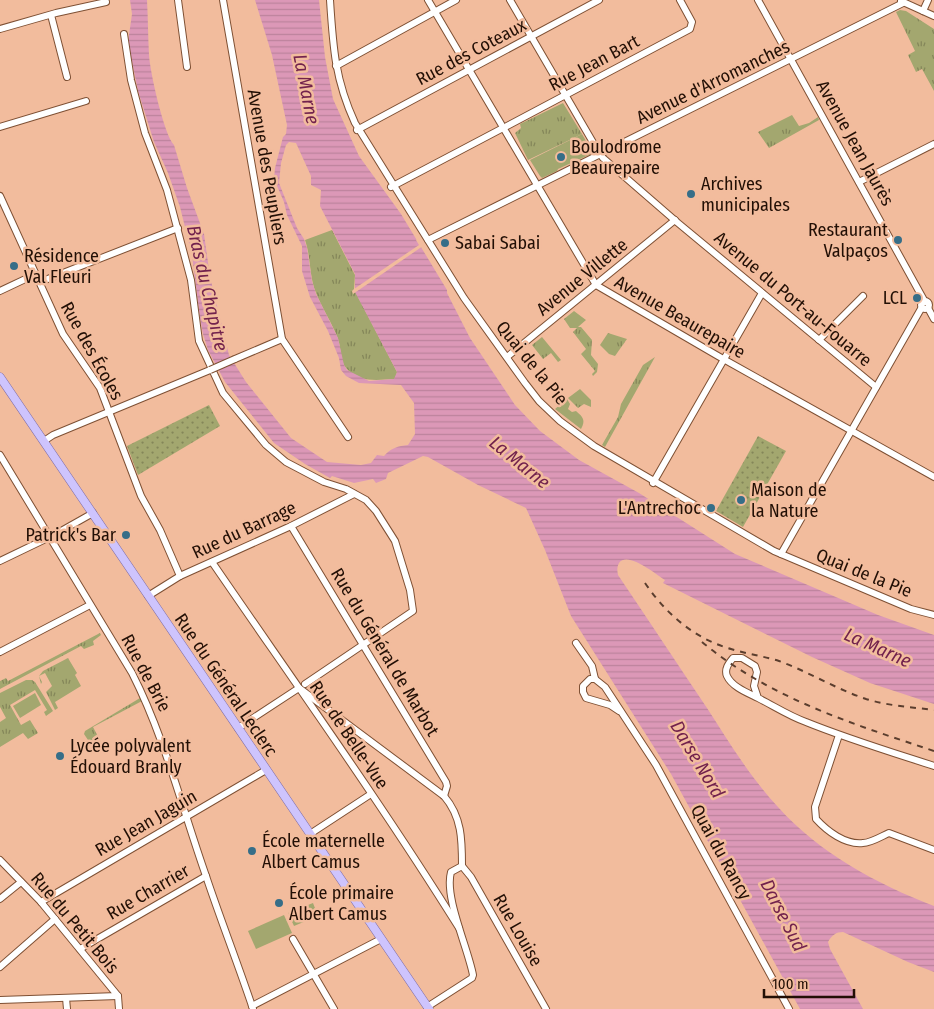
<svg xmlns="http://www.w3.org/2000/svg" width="934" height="1009" font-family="'Fira Sans Condensed',sans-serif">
<defs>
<pattern id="grass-tufts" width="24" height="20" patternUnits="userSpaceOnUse" patternTransform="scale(1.25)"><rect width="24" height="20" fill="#a3a76f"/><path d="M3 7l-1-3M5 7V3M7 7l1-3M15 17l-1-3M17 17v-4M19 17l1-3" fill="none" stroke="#848659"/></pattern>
<pattern id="garden-dots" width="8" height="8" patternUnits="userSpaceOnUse" patternTransform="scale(1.25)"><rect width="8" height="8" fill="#a3a76f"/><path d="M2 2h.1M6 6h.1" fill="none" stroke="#848659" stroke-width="1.8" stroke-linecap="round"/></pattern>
<pattern id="water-rules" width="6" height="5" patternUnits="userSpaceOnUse" patternTransform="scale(1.25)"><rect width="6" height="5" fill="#dc98b7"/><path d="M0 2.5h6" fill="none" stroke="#bc829c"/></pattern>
</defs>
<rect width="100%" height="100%" fill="#f2bc9d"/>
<g fill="url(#grass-tufts)">
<polygon points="900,10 906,11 934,29 934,91 922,69 916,72 908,55 915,51 896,12"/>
<polygon points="563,103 582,134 528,160 515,133 521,128 520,124"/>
<polygon points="792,115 799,126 809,123 818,117 819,120 769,148 758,132"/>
<path d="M332 230 355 275 354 289 397 372 396 378 394 379C377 380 359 383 346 368 340 361 341 347 338 339 332 323 322 308 316 293 309 276 311 257 305 240Z"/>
<polygon points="574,311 586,320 578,327 581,327 592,340 591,355 598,364 597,372 593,376 592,374 595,371 581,354 586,349 573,332 577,328 570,328 564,319"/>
<polygon points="608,333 627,339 615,356 609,354 600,345"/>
<polygon points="542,337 561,360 558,362 551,353 543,359 532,345"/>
<polygon points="655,357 605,447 602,445 618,417 621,404 643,365"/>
<polygon points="580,389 591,400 591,407 584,404 578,408 568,398"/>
<path d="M567 399 570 404 568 409 572 412 576 411C583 417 586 420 581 429L555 409Z"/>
<polygon points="100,633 101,635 93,641 94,645 84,649 81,646 0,689 0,681 6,678 8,681"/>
<polygon points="68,658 77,673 75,675 81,686 55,702 58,708 55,710 46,692 52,686 45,673 39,676 42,682 41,684 39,676 43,671"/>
<polygon points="26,680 32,680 35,682 53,711 46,716 44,712 47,710 35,690 10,705 21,725 30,720 38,733 28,739 23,733 0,747 0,722 6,718 0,707 0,693"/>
<polygon points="140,698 142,701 93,727 106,752 97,750 96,748 100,746 99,744 95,746 92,742 90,743 84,734 85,731"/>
</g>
<g fill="url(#garden-dots)">
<polygon points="209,405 220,426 138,475 127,446"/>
<polygon points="758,436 786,451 743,527 716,511"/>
</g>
<g fill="#a3a76f">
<polygon points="582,134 592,151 591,154 558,169 557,171 542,178 540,176 530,160"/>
<polygon points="35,693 41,705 20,718 13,706"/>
<polygon points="313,903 318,916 294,926 288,913"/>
<polygon points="284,915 292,933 256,949 248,931"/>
</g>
<path fill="url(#water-rules)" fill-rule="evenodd" d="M130 0H147C148 18 148 37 149 55 150 72 164 135 174 145L187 188 204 234 210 277 229 355 246 382 291 438 327 462 361 465 371 463 377 455 384 456C391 448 398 446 408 445L415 434 414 403 401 385 359 383 346 376 341 370 339 358 328 331 310 297 302 271V246L287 215 284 202 274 179 275 168 283 137 286 134 287 125 272 55 255 0H319L325 57 333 99 359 156 401 214 447 290V293L470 338 515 405 540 431 579 460 639 493 735 554 878 615 934 635V704L870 683 812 657 663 583 665 580C655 574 628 551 619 563 617 567 617 570 618 575 648 619 677 664 707 708 729 742 750 777 778 807 819 853 877 884 934 906V972L908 962 843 932C836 932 832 935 828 942L830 949 863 1009H800L671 774 571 616 545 550 526 508 478 485 428 457 423 456 388 473 386 479 376 483 373 479 354 483 332 476 330 478 305 464 274 443 225 382 208 350 203 334 200 318 192 255 180 207 168 173 154 142 138 91 128 42 132 14ZM289 142 296 143 311 176V185L321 190 320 206 355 274V292L397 372 394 379 369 381 347 370 344 365 338 338 316 294 312 281 307 248 304 239 297 228 279 183 281 163 286 145Z"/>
<polygon fill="#f2bc9d" points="418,238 423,246 353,294 352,291 354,289 419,245 416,240"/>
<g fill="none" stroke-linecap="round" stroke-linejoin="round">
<g stroke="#7e5034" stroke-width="8">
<g id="minor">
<polyline points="178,0 187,67"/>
<polyline points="223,0 282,339 348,437"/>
<path d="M330 0C333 47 335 80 355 123L464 298 525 383 539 401 560 421 594 446 774 551 911 609 934 615"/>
<polyline points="428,0 596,285 718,356 934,477"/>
<polyline points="510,0 598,151 603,158 678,223 876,387"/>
<polyline points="758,0 925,302"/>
<polyline points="901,1 934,16"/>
<polyline points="923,11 928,0"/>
<polyline points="51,15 67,77"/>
<polyline points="0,29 56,13 106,2"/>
<polyline points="124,34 131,80 145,133 167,190 191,280 199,341 223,393 266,445 286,462 324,482 346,489 366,500 376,511 395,541 410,590 413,611 305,684"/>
<polyline points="336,66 456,0"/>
<polyline points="507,126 690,29 692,22 680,0"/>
<polyline points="0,127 86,101"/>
<polyline points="357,130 599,0"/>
<polyline points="859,182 934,144"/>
<polyline points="391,187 503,128"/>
<polyline points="0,196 63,334 100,388 141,496 160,530 180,576"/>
<polyline points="428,240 903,3"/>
<polyline points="40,282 178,228"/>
<polyline points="0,291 36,274"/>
<circle cx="925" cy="305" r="4"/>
<polyline points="928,308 934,319"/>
<polyline points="819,340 863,296"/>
<polyline points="507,357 675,220"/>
<polyline points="235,359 282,339"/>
<polyline points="44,441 53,435 210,370"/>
<path d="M0 455 132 673C165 738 182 808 206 876 221 921 238 964 253 1009"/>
<polyline points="653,483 762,293"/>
<polyline points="291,526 446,782 447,786 444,796"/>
<polyline points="781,554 922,307"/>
<polyline points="0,561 54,535 93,513"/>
<path d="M212 562C295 683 381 803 459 928"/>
<polyline points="148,596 180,576 291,526 354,494"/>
<polyline points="576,643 592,666 595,679 605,687 656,765 789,1009"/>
<polyline points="0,652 90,605"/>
<polyline points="595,679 590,679 583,686 583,692 586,698 610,705 619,711"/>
<path d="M758 698 754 686 757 672 755 666 742 658H733C729 663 724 669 727 676 732 687 748 693 758 698 774 706 789 716 806 722 848 739 891 752 934 766"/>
<path d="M238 728 299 688 444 796C462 817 462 840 462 866"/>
<path d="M839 735 815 807 816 819C827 831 845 845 863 843 871 843 882 836 889 833L934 850"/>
<polyline points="310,834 371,794"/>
<polyline points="0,860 41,902 118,996 119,1009"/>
<polyline points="462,866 471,877 546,1009"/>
<polyline points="0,899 21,882"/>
<polyline points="41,902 266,770"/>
<polyline points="293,939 334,1009"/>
<polyline points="80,949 206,876"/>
<polyline points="0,967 55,919"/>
<polyline points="66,998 67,1009"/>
<polyline points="0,1000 118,996"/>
<polyline points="252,1006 381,939"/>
<path d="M427 1007 472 978 473 975C468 948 444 897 451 872L462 866"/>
</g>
</g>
<g stroke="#7d6ba5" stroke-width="9">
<polyline id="major" points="0,377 429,1009"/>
</g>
<use href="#minor" stroke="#fff" stroke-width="6"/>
<use href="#major" stroke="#cec4fd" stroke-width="8"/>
<g stroke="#5b3e2e" stroke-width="2" stroke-dasharray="6 6" stroke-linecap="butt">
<path d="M645 583C666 614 695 639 731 649 747 654 763 656 779 661 809 672 836 689 866 699 889 706 911 707 934 710"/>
<path d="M702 642C769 698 853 724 934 751"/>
</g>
<g stroke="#7e5034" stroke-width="8" stroke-linecap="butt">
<polyline id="minor-bridge" points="210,370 235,359"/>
</g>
<use href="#minor-bridge" stroke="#fff" stroke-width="6"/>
</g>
<g fill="#366e88" stroke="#f2bc9d" stroke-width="2">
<circle cx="561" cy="157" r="5"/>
<circle cx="691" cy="194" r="5"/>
<circle cx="898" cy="240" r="5"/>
<circle cx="445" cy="243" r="5"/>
<circle cx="14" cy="266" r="5"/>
<circle cx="917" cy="298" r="5"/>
<circle cx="741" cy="500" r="5"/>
<circle cx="711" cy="508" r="5"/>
<circle cx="126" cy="535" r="5"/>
<circle cx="60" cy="756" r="5"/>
<circle cx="252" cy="851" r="5"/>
<circle cx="279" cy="903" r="5"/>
</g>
<g text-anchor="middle" stroke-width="5" stroke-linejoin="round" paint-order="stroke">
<g font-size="18" fill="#220f05" stroke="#f2bc9d">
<text transform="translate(471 52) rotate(-28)" y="6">Rue des Coteaux</text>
<text transform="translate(594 63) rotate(-28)" y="6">Rue Jean Bart</text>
<text transform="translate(713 82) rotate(-26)" y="6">Avenue d'Arromanches</text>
<text transform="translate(855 143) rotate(61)" y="6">Avenue Jean Jaurès</text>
<text transform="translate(267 167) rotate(80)" y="6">Avenue des Peupliers</text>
<text transform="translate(582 277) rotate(-39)" y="6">Avenue Villette</text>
<text transform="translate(793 299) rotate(40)" y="6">Avenue du Port-au-Fouarre</text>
<text transform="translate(680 317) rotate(30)" y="6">Avenue Beaurepaire</text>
<text transform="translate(92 351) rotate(61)" y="6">Rue des Écoles</text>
<text transform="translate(532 363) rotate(51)" y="6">Quai de la Pie</text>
<text transform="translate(244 530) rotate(-25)" y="6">Rue du Barrage</text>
<text transform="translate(864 573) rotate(22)" y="6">Quai de la Pie</text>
<text transform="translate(385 652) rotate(59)" y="6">Rue du Général de Marbot</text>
<text transform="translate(146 673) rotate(62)" y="6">Rue de Brie</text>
<text transform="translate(226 685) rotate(56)" y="6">Rue du Général Leclerc</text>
<text transform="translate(349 735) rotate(56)" y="6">Rue de Belle-Vue</text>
<text transform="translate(146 823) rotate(-30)" y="6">Rue Jean Jaguin</text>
<text transform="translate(721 852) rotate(61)" y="6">Quai du Rancy</text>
<text transform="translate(148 892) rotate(-30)" y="6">Rue Charrier</text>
<text transform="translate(75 923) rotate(50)" y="6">Rue du Petit Bois</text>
<text transform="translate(518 930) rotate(60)" y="6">Rue Louise</text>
</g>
<g font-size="18" fill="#220f05" stroke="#f2bc9d" text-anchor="start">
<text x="571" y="153">Boulodrome<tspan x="571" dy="21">Beaurepaire</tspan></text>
<text x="701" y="190">Archives<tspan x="701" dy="21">municipales</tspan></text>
<text x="888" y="236" text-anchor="end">Restaurant<tspan x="888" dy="21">Valpaços</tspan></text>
<text x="455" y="249">Sabai Sabai</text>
<text x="24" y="262">Résidence<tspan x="24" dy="21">Val Fleuri</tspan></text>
<text x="907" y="304" text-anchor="end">LCL</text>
<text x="751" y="496">Maison de<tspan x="751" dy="21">la Nature</tspan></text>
<text x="701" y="514" text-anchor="end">L'Antrechoc</text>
<text x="116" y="541" text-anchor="end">Patrick's Bar</text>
<text x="70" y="752">Lycée polyvalent<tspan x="70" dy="21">Édouard Branly</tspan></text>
<text x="262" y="847">École maternelle<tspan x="262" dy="21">Albert Camus</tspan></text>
<text x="289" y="899">École primaire<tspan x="289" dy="21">Albert Camus</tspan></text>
</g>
<g font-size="19" font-style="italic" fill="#72224d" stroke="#f2bc9d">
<text transform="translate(307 89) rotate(79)" y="7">La Marne</text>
<text transform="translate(208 288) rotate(77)" y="7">Bras du Chapitre</text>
<text transform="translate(520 462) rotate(39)" y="7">La Marne</text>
<text transform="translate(878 647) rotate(24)" y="7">La Marne</text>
<text transform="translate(698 759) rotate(59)" y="7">Darse Nord</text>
<text transform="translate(784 915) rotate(63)" y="7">Darse Sud</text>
</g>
</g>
<path d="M764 989v8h90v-8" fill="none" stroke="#220f05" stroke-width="2.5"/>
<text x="772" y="989" font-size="15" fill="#220f05" stroke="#f2bc9d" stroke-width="4" paint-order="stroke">100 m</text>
</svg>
